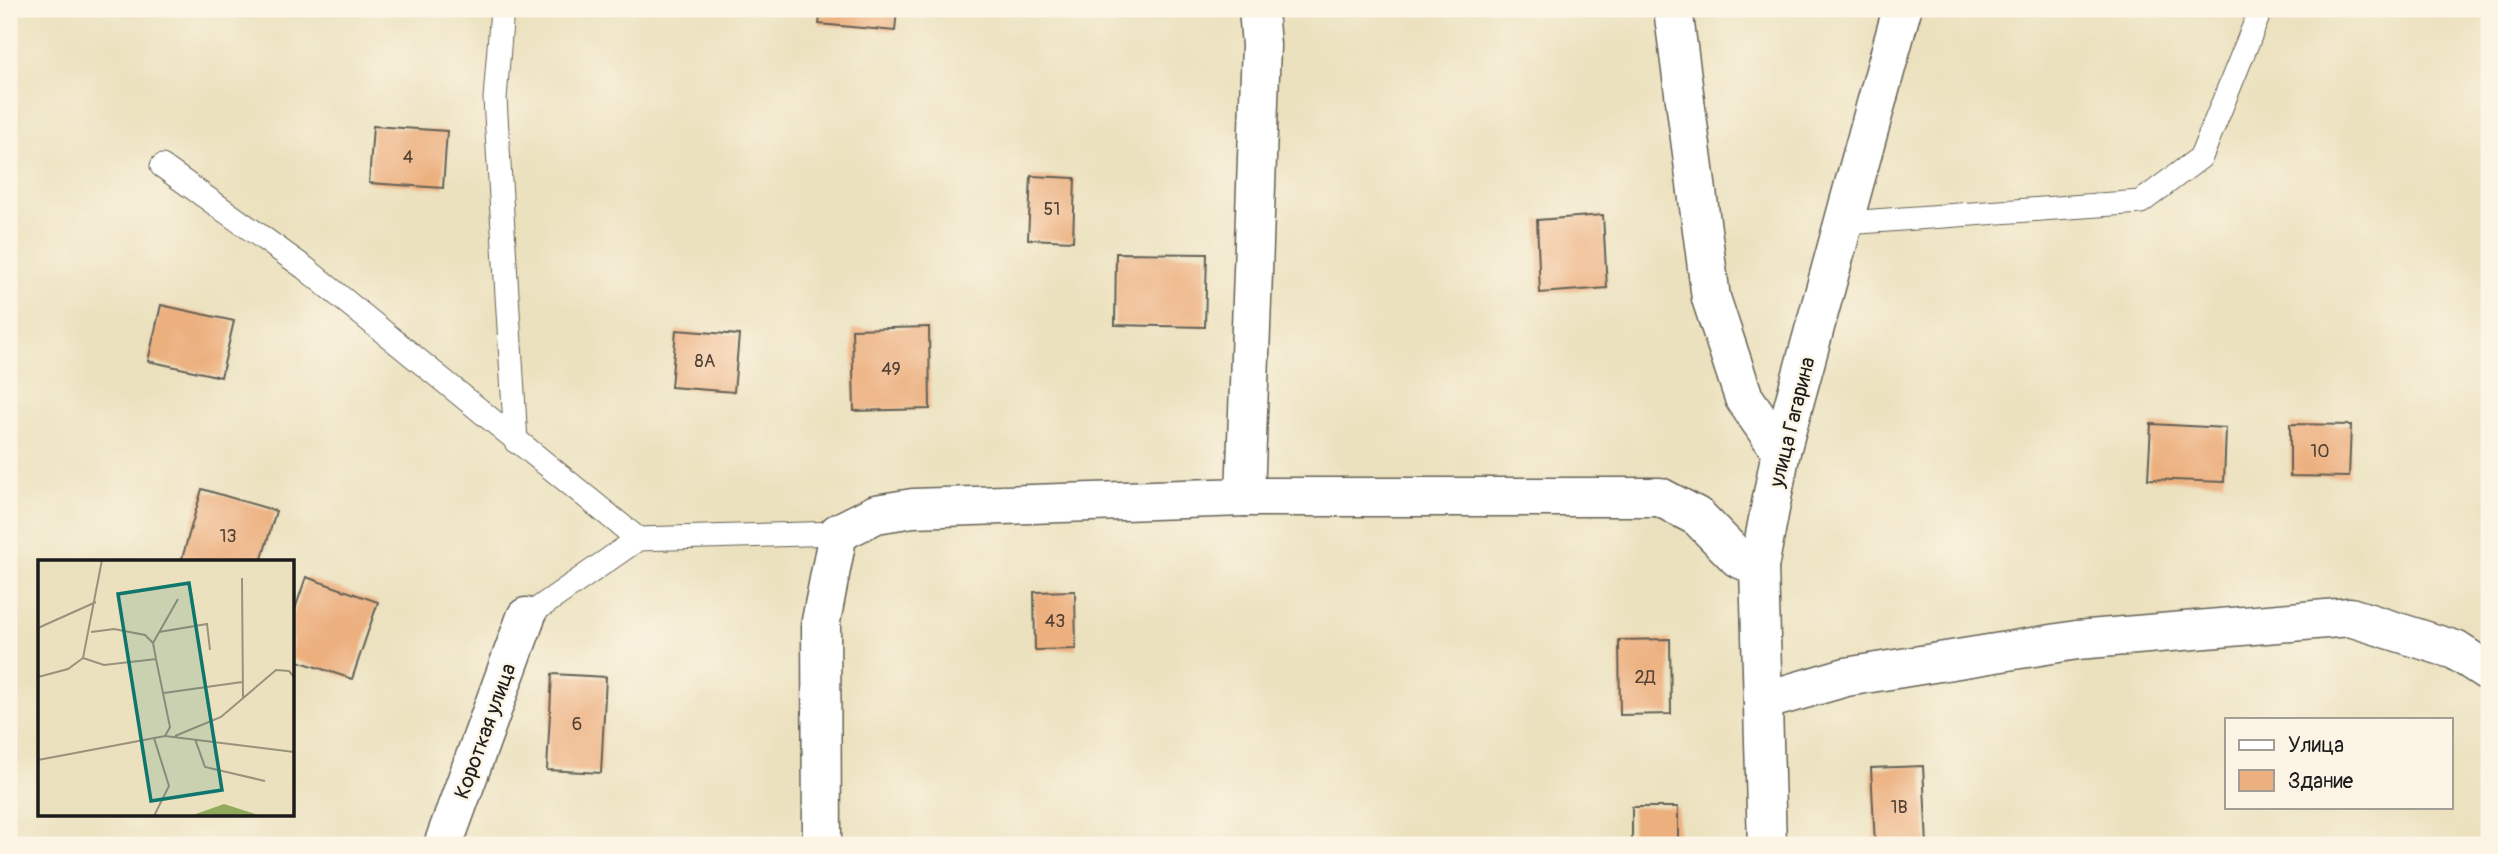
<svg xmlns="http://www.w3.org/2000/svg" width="2498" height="854" font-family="Pangolin,sans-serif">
<rect width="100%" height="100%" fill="#fcf5e5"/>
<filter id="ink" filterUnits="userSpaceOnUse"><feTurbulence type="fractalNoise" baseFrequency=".0143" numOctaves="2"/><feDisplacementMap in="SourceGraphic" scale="14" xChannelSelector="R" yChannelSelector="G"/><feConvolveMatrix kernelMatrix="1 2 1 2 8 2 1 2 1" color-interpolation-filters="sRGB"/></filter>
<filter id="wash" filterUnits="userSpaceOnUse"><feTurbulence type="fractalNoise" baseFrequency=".00686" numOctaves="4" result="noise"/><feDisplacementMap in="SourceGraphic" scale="28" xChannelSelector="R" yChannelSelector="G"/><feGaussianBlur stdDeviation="1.57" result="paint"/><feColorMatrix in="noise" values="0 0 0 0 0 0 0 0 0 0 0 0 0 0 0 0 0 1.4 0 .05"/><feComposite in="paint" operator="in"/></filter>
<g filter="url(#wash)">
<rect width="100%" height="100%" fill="#ebe1be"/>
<g id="blocks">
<g fill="#ecaf7e">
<polygon points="821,9 897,9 895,31 819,24"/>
<polygon points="373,126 447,131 443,188 369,183"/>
<polygon points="1031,176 1075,178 1073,241 1028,239"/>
<polygon points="1603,215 1607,288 1540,293 1537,220"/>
<polygon points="1116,253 1207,254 1205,327 1115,325"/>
<polygon points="161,305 234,321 221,377 148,361"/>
<polygon points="929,327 930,409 854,411 852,329"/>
<polygon points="676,330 739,335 734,392 671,387"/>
<polygon points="2151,424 2226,428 2224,482 2148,479"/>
<polygon points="2290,424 2351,425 2349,477 2290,476"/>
<polygon points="202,489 276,511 261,562 181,562"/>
<polygon points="306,577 378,602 352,679 292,659 292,618"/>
<polygon points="1075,591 1076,649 1035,650 1034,592"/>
<polygon points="1670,639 1671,714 1620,715 1619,640"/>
<polygon points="552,674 606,677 601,773 547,770"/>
<polygon points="1923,766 1927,845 1875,845 1871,768"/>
<rect x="1632" y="807" width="46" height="38"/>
</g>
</g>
</g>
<g filter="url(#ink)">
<use href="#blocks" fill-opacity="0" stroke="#646155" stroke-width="2"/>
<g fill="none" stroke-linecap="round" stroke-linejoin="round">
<g stroke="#646155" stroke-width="25">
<g id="lane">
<polyline points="502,9 495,99 516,442"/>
<polyline points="162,166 305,268 638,539"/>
<polyline points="1846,223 2141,202 2201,157 2261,9"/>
<polyline points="526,617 638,539 838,533"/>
</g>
</g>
<g stroke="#646155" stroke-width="41">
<g id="street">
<polyline points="1673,9 1711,298 1744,398 1781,451"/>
<polyline points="1245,497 1261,45 1258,9"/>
<polyline points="1763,701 1846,677 2077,640 2350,617 2455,650 2489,672"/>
<polyline points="443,845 526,617"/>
<polyline points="822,845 821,621 838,533 876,514 913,508 1245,497 1660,497 1698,517 1738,558 1759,567"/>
<polyline points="1767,845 1759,567 1781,451 1902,9"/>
</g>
</g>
<use href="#lane" stroke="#fff" stroke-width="23"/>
<use href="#street" stroke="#fff" stroke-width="38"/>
</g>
</g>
<g text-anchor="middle" stroke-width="5" stroke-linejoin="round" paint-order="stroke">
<g font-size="18" fill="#504134">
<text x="408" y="163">4</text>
<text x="1052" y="215">51</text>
<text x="705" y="367">8А</text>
<text x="891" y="375">49</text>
<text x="2320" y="457">10</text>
<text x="228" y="542">13</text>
<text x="1055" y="627">43</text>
<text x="1645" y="683">2Д</text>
<text x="577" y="730">6</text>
<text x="1899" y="813">1В</text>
</g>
<g font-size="21" fill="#1c1c1c" stroke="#fcf5e5">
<text transform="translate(1792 422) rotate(-76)" y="7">улица Гагарина</text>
<text transform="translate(485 731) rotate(-70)" y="7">Короткая улица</text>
</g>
</g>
<g transform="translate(38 560)">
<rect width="256" height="256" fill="#ebe1be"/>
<path d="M186 244 220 255H155Z" fill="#91aa5b"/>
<path fill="none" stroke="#98927d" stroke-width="2" d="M204 18 205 138M0 68 58 42M53 72 76 69 107 75 115 83 118 99M121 72 169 64 172 90M115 83 140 39M45 98 66 105 118 99 132 167 127 176M0 117 30 109 45 98 64 0M126 133 204 122M137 176 183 157 238 110 251 111 256 117M157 179 167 207 227 221M0 200 127 176 256 192M116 256 131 226 116 178"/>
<path fill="#0f766e" fill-opacity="0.15" stroke="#0f766e" stroke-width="3.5" d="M151 23 184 230 113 241 80 34Z"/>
<rect width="256" height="256" fill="none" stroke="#1c1c1c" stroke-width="3.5"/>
</g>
<rect width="2498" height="854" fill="none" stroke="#fcf5e5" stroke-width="35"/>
<rect x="2225" y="718" width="228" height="91" fill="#fcf5e5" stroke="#a29e95" stroke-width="2"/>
<rect x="2239" y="740" width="35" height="10" fill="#ffffff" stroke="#a29e95" stroke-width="2"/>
<text x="2288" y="752" font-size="21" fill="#1c1c1c">Улица</text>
<rect x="2239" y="770" width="35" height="21" fill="#ecaf7e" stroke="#a29e95" stroke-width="2"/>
<text x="2288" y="788" font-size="21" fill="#1c1c1c">Здание</text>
</svg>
